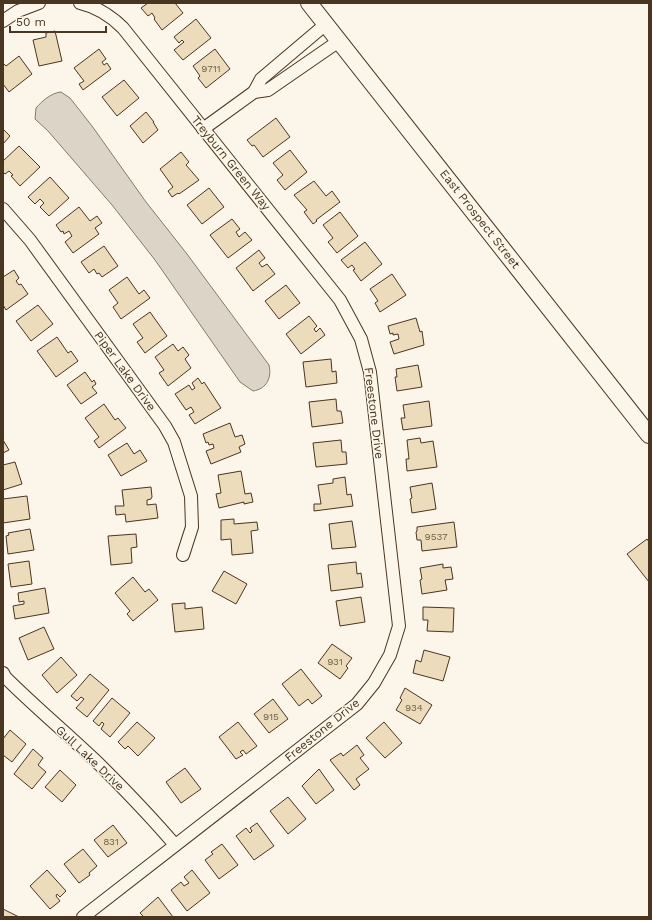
<svg xmlns="http://www.w3.org/2000/svg" width="652" height="920" font-family="'Work Sans',sans-serif">
<rect width="100%" height="100%" fill="#fbf6e9"/>
<path fill="#dcd4c6" stroke="#887966" d="M61 92 70 98 92 126 146 202 187 254 269 365C272 377 267 389 253 391L240 382 155 260 112 205 48 131 35 119 36 108C42 101 51 93 61 92Z"/>
<g fill="#ecdcbc" stroke="#4a3520">
<polygon points="148,3 175,3 183,13 162,30 154,19 155,18 152,13 148,16 141,8"/>
<polygon points="196,19 211,38 183,60 174,50 184,42 182,40 179,43 174,37"/>
<polygon points="55,31 62,61 39,66 33,40 46,37 46,33"/>
<polygon points="99,49 106,59 102,62 104,65 107,63 111,69 83,90 79,84 84,81 74,68"/>
<polygon points="215,49 230,69 206,88 198,78 200,76 193,66"/>
<polygon points="19,56 32,74 9,92 3,84 3,63 6,66"/>
<polygon points="124,80 139,98 117,116 102,97"/>
<polygon points="146,112 154,122 153,122 158,130 143,143 130,126"/>
<polygon points="276,118 290,137 263,157 254,145 252,146 247,140"/>
<polygon points="3,129 10,136 3,144"/>
<polygon points="19,146 40,167 20,186 11,176 13,175 9,171 5,174 3,172 3,161"/>
<polygon points="290,150 307,172 285,190 277,180 283,175 273,163"/>
<polygon points="181,152 189,162 186,165 199,180 179,194 178,193 172,197 168,191 173,187 160,169"/>
<polygon points="50,177 69,198 49,216 40,207 44,203 40,199 35,204 28,197"/>
<polygon points="314,181 326,196 332,191 340,202 316,220 317,221 313,224 304,212 307,210 294,195"/>
<polygon points="209,188 224,207 202,224 187,205"/>
<polygon points="79,207 90,221 97,216 102,223 95,228 99,234 73,253 65,242 72,236 69,231 64,234 63,231 61,232 56,225"/>
<polygon points="340,212 358,236 337,253 328,242 333,238 323,225"/>
<polygon points="232,219 240,229 236,232 239,237 245,232 252,240 228,258 210,235"/>
<polygon points="365,242 382,264 361,281 353,270 355,269 352,265 348,268 341,260"/>
<polygon points="104,246 118,266 102,277 99,273 97,274 94,269 89,273 81,262"/>
<polygon points="259,250 265,258 259,263 262,267 267,264 275,274 253,291 236,268"/>
<polygon points="14,270 19,278 16,281 19,285 21,284 28,294 6,310 3,305 3,277"/>
<polygon points="392,274 406,295 380,312 375,303 378,301 370,289"/>
<polygon points="127,277 139,294 144,290 150,298 121,319 113,307 118,303 109,290"/>
<polygon points="286,285 300,303 279,319 265,301"/>
<polygon points="38,305 53,324 31,341 16,321"/>
<polygon points="150,312 167,336 145,353 137,342 143,338 133,324"/>
<polygon points="309,316 317,326 314,329 316,332 320,328 325,335 301,354 286,334"/>
<polygon points="416,318 420,332 422,331 424,345 394,354 390,342 399,339 398,334 393,335 393,333 390,334 388,326"/>
<polygon points="57,337 68,353 71,351 78,361 56,377 37,351"/>
<polygon points="173,344 178,351 183,347 189,355 185,359 191,368 168,386 159,373 164,370 155,357"/>
<polygon points="331,359 332,372 336,371 337,383 306,387 303,362"/>
<polygon points="418,365 422,387 397,391 395,377 397,377 396,369"/>
<polygon points="85,372 92,382 94,380 96,384 92,387 97,393 81,404 67,385"/>
<polygon points="198,378 202,384 204,382 221,408 195,424 189,415 194,412 191,407 186,410 175,394 189,385 192,390 195,388 192,383"/>
<polygon points="336,399 337,411 341,411 343,423 312,427 309,402"/>
<polygon points="429,401 432,426 403,430 401,418 405,418 403,405"/>
<polygon points="104,404 115,420 118,418 126,428 99,448 94,441 99,437 85,418"/>
<polygon points="230,423 235,437 242,435 245,444 239,447 241,452 211,464 206,451 214,448 213,444 209,445 208,442 206,443 203,434"/>
<polygon points="420,438 421,443 433,441 437,467 407,471 406,459 409,459 407,440"/>
<polygon points="3,440 9,450 3,453"/>
<polygon points="341,440 342,452 346,452 347,464 316,467 313,443"/>
<polygon points="127,443 134,454 140,450 147,461 121,476 108,455"/>
<polygon points="15,462 22,484 3,490 3,465"/>
<polygon points="241,471 245,494 251,493 253,502 244,504 244,502 219,508 216,494 221,493 218,475"/>
<polygon points="345,477 347,495 351,494 353,506 314,511 314,504 321,504 318,485 333,483 333,479"/>
<polygon points="432,483 436,509 412,513 410,499 412,498 410,487"/>
<polygon points="151,487 152,497 151,499 147,500 147,505 156,504 158,518 126,522 125,514 116,515 115,506 124,506 122,490"/>
<polygon points="27,496 30,519 3,523 3,499"/>
<polygon points="234,519 234,524 257,522 258,530 251,531 253,553 232,555 231,539 221,540 221,520"/>
<polygon points="352,521 356,547 332,549 329,524"/>
<polygon points="454,522 457,547 422,551 421,540 417,540 416,532 417,531 417,527"/>
<polygon points="30,529 34,550 8,554 6,536 9,535 8,533"/>
<polygon points="136,534 137,547 131,548 132,563 111,565 108,536"/>
<polygon points="647,539 649,542 649,582 627,554"/>
<polygon points="29,561 32,584 11,587 8,564"/>
<polygon points="356,562 357,574 361,573 363,587 331,591 328,565"/>
<polygon points="443,564 443,568 451,567 453,579 445,580 447,590 422,594 420,580 422,579 420,568"/>
<polygon points="224,571 247,584 236,604 212,591"/>
<polygon points="133,577 145,592 149,589 158,600 133,621 127,614 130,611 115,593"/>
<polygon points="45,588 49,613 15,619 13,606 24,604 24,601 19,602 18,593"/>
<polygon points="361,597 365,622 340,626 336,601"/>
<polygon points="185,603 185,609 202,607 204,629 175,632 172,604"/>
<polygon points="423,607 454,608 453,632 427,631 428,620 423,620"/>
<polygon points="44,627 54,649 28,660 19,638"/>
<polygon points="332,644 352,658 346,666 348,668 340,679 318,663"/>
<polygon points="424,650 450,657 443,681 413,673 416,660 421,662"/>
<polygon points="61,657 77,675 57,693 42,675"/>
<polygon points="301,669 322,696 312,704 308,699 299,706 282,684"/>
<polygon points="90,674 109,690 87,717 76,708 84,699 81,697 77,701 71,696"/>
<polygon points="405,688 432,705 420,724 396,710 402,700 400,698"/>
<polygon points="112,698 130,713 110,737 101,729 104,724 102,722 99,726 93,721"/>
<polygon points="273,699 288,719 269,733 254,714"/>
<polygon points="137,722 155,738 138,756 128,746 125,749 118,742"/>
<polygon points="238,722 257,746 246,754 243,750 240,752 243,755 236,759 219,737"/>
<polygon points="384,722 402,743 385,758 366,738"/>
<polygon points="10,730 26,744 12,762 3,755 3,739"/>
<polygon points="357,745 364,755 360,758 369,769 356,779 360,785 354,790 330,760 341,753 343,756"/>
<polygon points="33,749 43,758 38,765 46,772 32,789 14,774"/>
<polygon points="185,768 201,789 181,803 166,782"/>
<polygon points="319,769 334,790 316,804 302,786"/>
<polygon points="60,770 76,785 62,802 45,787"/>
<polygon points="288,797 306,819 288,834 270,811"/>
<polygon points="257,823 274,846 254,860 236,836 246,828 250,833 252,831 250,828"/>
<polygon points="113,825 127,843 108,857 94,840"/>
<polygon points="222,844 238,865 219,879 205,860 213,854 211,852"/>
<polygon points="83,849 97,866 89,873 90,875 79,883 64,864"/>
<polygon points="47,870 66,891 60,897 57,894 56,896 60,901 50,909 30,886"/>
<polygon points="192,870 210,893 187,911 171,890 181,882 184,886 189,883 184,877"/>
<polygon points="158,897 173,917 144,917 140,913"/>
<polygon points="3,909 19,917 3,917"/>
</g>
<g fill="none" stroke-linecap="round" stroke-linejoin="round">
<g stroke="#4a3520" stroke-width="14">
<g id="street">
<path d="M80 3C97 7 111 16 123 28L340 300 361 339 370 372 399 626 390 655 374 683 357 704 83 917"/>
<polyline points="3,21 18,11 39,3"/>
<polyline points="254,92 268,90 339,41"/>
<polyline points="203,129 254,92 261,79 326,24"/>
<polyline points="3,209 30,240 165,426 174,442 191,496 192,527 183,555"/>
<path d="M3 673 5 677C36 708 70 736 102 767 127 792 152 818 175 845"/>
</g>
</g>
<g stroke="#4a3520" stroke-width="18">
<polyline id="secondary" points="309,3 649,435"/>
</g>
<use href="#street" stroke="#fbf6e9" stroke-width="12"/>
<use href="#secondary" stroke="#fbf6e9" stroke-width="16"/>
</g>
<g text-anchor="middle" stroke-width="3" stroke-linejoin="round" paint-order="stroke">
<g font-size="10" fill="#725f47">
<text x="211" y="72">9711</text>
<text x="436" y="540">9537</text>
<text x="335" y="665">931</text>
<text x="414" y="711">934</text>
<text x="271" y="720">915</text>
<text x="111" y="845">831</text>
</g>
<g font-size="12" fill="#4a3520" stroke="#fbf6e9">
<text transform="translate(231 163) rotate(51)" y="4">Treyburn Green Way</text>
<text transform="translate(480 219) rotate(52)" y="4">East Prospect Street</text>
<text transform="translate(125 371) rotate(54)" y="4">Piper Lake Drive</text>
<text transform="translate(374 413) rotate(83)" y="4">Freestone Drive</text>
<text transform="translate(322 730) rotate(-39)" y="4">Freestone Drive</text>
<text transform="translate(90 758) rotate(43)" y="4">Gull Lake Drive</text>
</g>
</g>
<rect width="652" height="920" fill="none" stroke="#4a3520" stroke-width="8"/>
<path d="M10 26v6h96v-6" fill="none" stroke="#4a3520" stroke-width="2"/>
<text x="16" y="26" font-size="12" fill="#4a3520" stroke="#fbf6e9" stroke-width="3" paint-order="stroke">50 m</text>
</svg>
